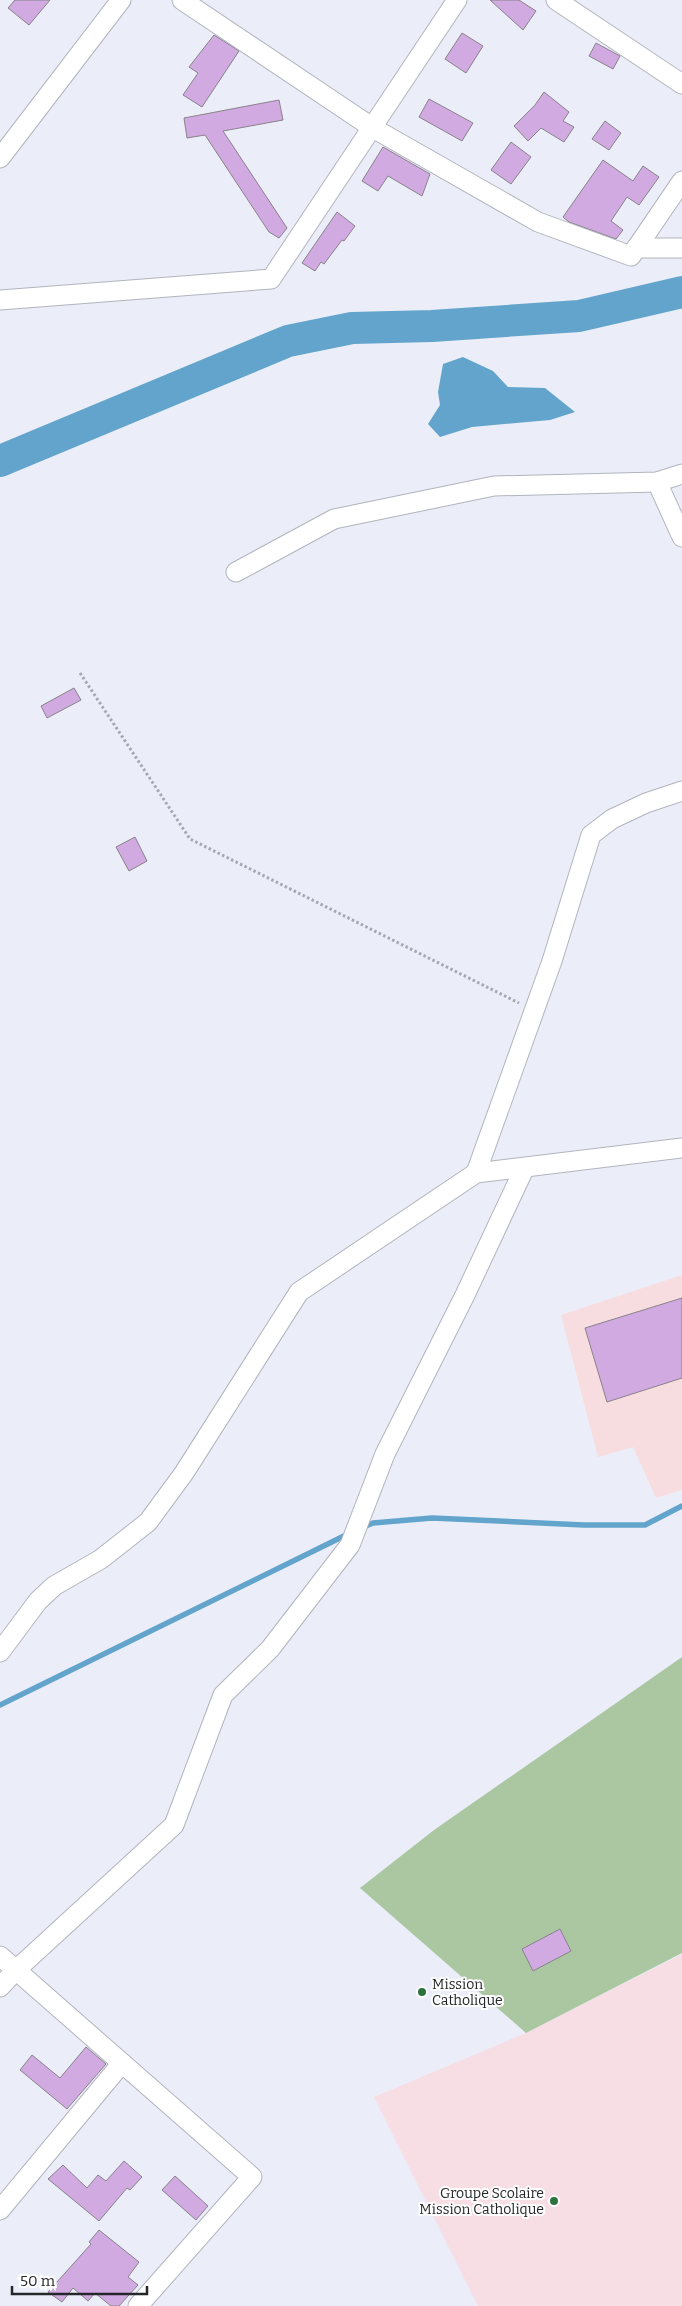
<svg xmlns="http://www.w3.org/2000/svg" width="682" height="2306" font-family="Bitter,serif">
<rect width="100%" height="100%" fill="#ebeef8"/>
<polygon fill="#f7dde4" points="682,1954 682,2306 478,2306 374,2097 526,2033"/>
<polygon fill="#f8dde0" points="682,1275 682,1490 656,1498 633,1447 598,1457 561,1315"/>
<polygon fill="#aac7a2" points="682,1657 682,1953 526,2033 360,1888 434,1830"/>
<polygon fill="#62a4cb" points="463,357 493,371 508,387 545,388 575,412 550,420 472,427 440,437 428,424 440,405 438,392 443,364"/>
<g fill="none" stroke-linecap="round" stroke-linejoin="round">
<g stroke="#62a4cb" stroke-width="5.5">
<polyline points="361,1528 373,1523 432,1518 584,1525 645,1525 682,1506"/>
<polyline points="0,1705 348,1534"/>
</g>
<polyline stroke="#62a4cb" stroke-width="32" points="0,461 288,341 352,328 432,326 579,316 682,292"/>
</g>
<g fill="#d1aae2" stroke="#88828a">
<polygon points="15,0 50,0 29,25 8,8"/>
<polygon points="490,0 519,0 536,11 523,30"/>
<polygon points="462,33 483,46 466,73 445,59"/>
<polygon points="214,35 239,51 202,107 183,95 198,73 189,67"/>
<polygon points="596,43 620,56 613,69 589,56"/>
<polygon points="544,92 569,112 563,121 574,127 564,142 541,128 528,141 514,126 535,105"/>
<polygon points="429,99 473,123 462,141 419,117"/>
<polygon points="279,100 283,120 223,131 287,228 279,238 269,232 205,135 187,138 184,118"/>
<polygon points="605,121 621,133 609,150 592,139"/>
<polygon points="511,142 531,157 511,184 491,170"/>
<polygon points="383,147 430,174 422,196 388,176 378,191 362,181"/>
<polygon points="603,160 633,181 643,166 659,177 639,205 627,197 611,221 623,230 616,239 569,222 563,217"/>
<polygon points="337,212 355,226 344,241 342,240 324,264 321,262 315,271 302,263"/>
<polygon points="74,688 81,700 47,718 41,706"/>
<polygon points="135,837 147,861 129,871 116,847"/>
<polygon points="682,1298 682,1378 607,1402 585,1328"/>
<polygon points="560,1929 571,1951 533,1971 522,1949"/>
<polygon points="86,2047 106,2064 67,2109 20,2070 32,2055 60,2078"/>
<polygon points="124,2161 142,2177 130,2190 127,2188 99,2221 48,2179 63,2165 87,2188 98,2175 106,2181"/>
<polygon points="175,2176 208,2206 196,2220 162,2190"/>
<polygon points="99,2230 139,2262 128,2277 138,2285 119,2306 111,2306 95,2293 88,2301 73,2288 62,2302 48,2292 91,2244 89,2242"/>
</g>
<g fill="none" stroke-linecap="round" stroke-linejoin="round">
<g stroke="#b1b4bd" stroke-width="21">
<g id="street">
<polyline points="182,0 373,128 538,222 631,256 682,181"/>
<polyline points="556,0 682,84"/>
<polyline points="0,158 121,0"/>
<polyline points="636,248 682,248"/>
<polyline points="0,300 271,279 457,0"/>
<polyline points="657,482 682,537"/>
<polyline points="236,572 334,519 494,486 657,482 682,474"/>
<polyline points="476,1173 552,961 591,835 612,819 646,803 682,791"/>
<polyline points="0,1652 38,1601 54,1586 101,1559 148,1522 184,1473 299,1292 476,1173 682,1148"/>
<polyline points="0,1956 252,2177 138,2306"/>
<polyline points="0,1987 16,1970 174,1825 223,1695 270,1649 350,1545 385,1454 465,1295 524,1169"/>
<polyline points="0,2210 122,2063"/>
</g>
</g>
<polyline stroke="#a6a8b0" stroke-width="3" stroke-dasharray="2.5 2.5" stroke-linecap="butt" points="80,673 190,839 519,1003"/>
<use href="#street" stroke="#fff" stroke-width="19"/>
</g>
<g fill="#2c723d" stroke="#fff" stroke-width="2">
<circle cx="422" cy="1992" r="5"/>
<circle cx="554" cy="2201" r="5"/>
</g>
<g text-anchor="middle" stroke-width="4" stroke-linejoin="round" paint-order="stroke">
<g font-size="14" fill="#26272a" stroke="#fff" text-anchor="start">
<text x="432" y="1989">Mission<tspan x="432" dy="16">Catholique</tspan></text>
<text x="544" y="2198" text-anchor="end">Groupe Scolaire<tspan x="544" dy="16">Mission Catholique</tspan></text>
</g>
</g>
<path d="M12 2286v8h135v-8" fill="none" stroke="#26272a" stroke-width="2.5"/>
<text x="20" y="2286" font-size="15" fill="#26272a" stroke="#ffffff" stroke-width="4" paint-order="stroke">50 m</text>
</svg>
